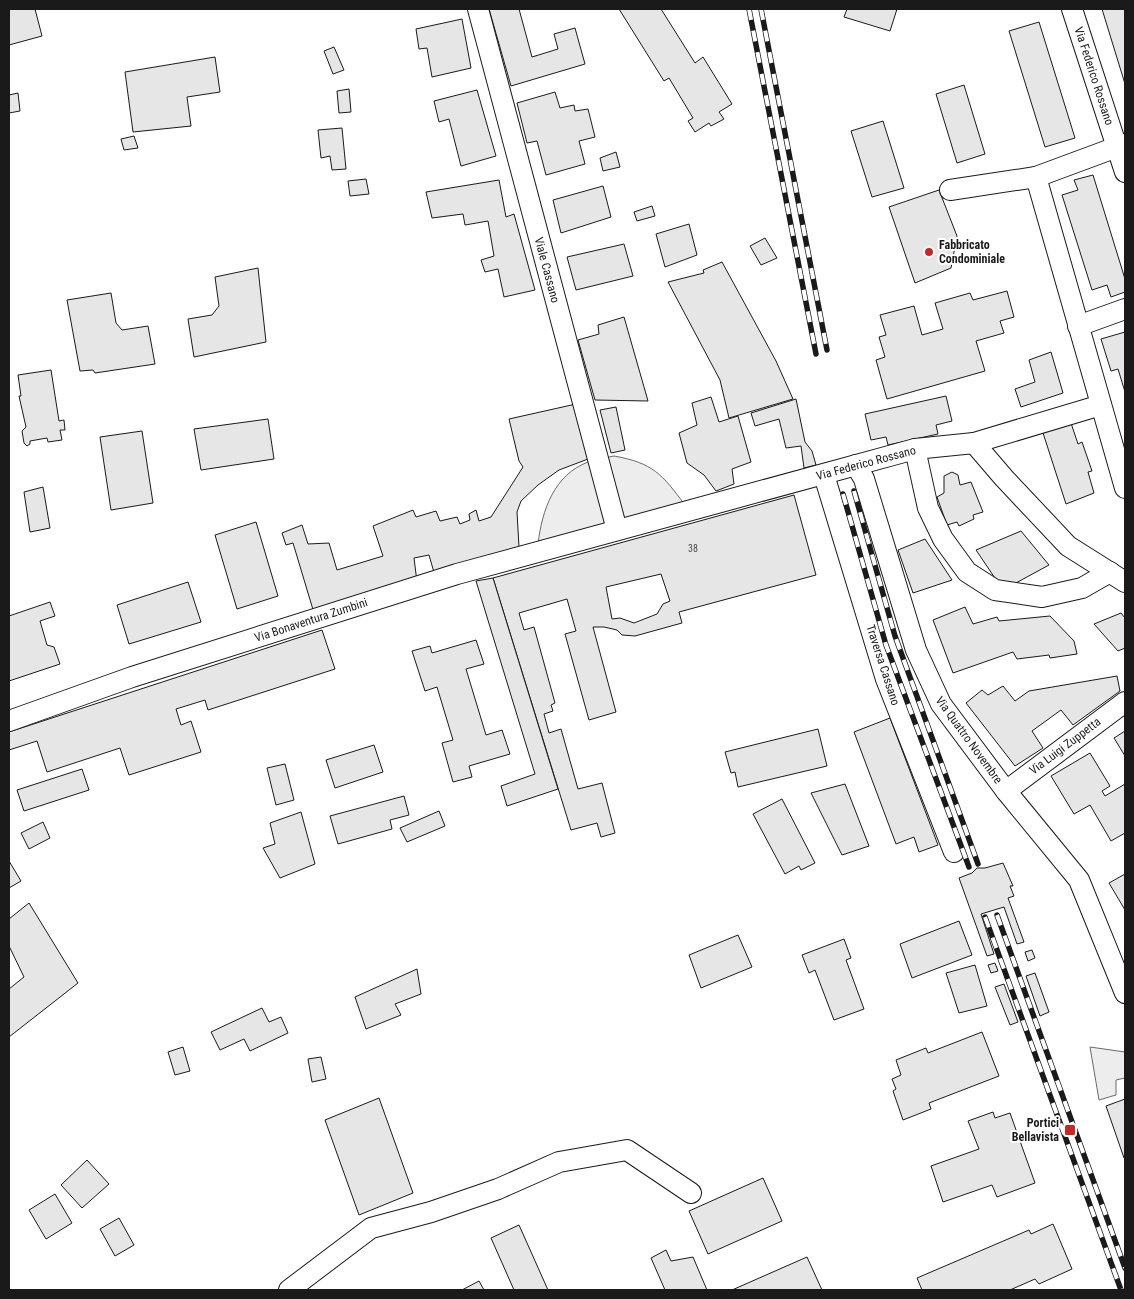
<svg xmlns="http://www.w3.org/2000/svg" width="1134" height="1299" font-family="'Roboto Condensed',sans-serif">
<rect width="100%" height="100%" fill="#fff"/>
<g fill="#ededed" stroke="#6a6a6a">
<path d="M614 456C653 463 662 474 685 505L538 544C542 510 554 475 588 462 596 458 606 458 614 456Z"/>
<polygon points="1090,1047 1125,1052 1125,1078 1116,1080 1116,1095 1099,1100"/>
</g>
<g fill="#e6e6e6" stroke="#1a1a1a" fill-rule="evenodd">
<polygon points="9,9 35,9 42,36 9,45"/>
<polygon points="489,9 519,9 532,57 558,49 554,34 575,28 585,64 511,86"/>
<polygon points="619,9 661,9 695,63 703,57 732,104 719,112 724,119 711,126 709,123 695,132 688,121 693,118 669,78 664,81"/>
<polygon points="847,9 897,9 890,31 844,17"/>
<polygon points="1102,9 1125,9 1125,84"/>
<polygon points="462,19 471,68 432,77 427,48 419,49 416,29"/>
<polygon points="1039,22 1075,138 1045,147 1009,31"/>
<polygon points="334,47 344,70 333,74 324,51"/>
<polygon points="215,57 220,92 187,97 191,126 133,132 125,72"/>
<polygon points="964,85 985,154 957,163 936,94"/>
<polygon points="349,89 351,112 339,113 337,91"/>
<polygon points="477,90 496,156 461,166 449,119 439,122 434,101"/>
<polygon points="555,92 560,108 574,105 575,111 588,109 595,137 579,141 585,164 546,175 537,141 527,143 517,103"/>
<polygon points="18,93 20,111 9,113 9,95"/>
<polygon points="883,121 904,188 872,197 851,131"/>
<polygon points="342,128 346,169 332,170 330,156 321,158 318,130"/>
<polygon points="134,136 138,148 124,150 121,139"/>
<polygon points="616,152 620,167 603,171 600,158"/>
<polygon points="1093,175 1125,279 1125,292 1111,297 1107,285 1092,290 1062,195 1078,190 1074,180"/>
<polygon points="366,179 369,194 350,196 348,181"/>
<polygon points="499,180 506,217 514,214 535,290 504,297 498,269 485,272 481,260 494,256 488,221 465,225 463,214 432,218 426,192"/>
<polygon points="603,186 611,217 561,233 553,200"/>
<polygon points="939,190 957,236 951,268 915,283 889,207"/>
<polygon points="652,206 655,216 637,221 634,212"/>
<polygon points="689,224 697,255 665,267 656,234"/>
<polygon points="765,238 777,258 761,265 750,246"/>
<polygon points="624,244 633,276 576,290 567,257"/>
<polygon points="722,262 776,361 793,399 729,418 720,380 668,282 704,273 703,270"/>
<polygon points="258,268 266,342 194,357 188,319 212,315 219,306 215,277"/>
<polygon points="1007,291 1014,317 1000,321 1004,333 976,341 985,371 887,399 876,360 885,357 879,337 886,335 880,315 914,306 922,335 943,329 935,303 970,293 973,300"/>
<polygon points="111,293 116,323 122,330 148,326 155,364 95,373 93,370 80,371 67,300"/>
<polygon points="624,317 648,401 595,400 578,340 599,334 598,325"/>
<polygon points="1125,332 1125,392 1118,369 1111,371 1101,339"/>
<polygon points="1051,352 1063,393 1021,407 1015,389 1035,382 1029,360"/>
<polygon points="51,370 59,421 64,420 65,430 60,430 62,440 48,442 47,438 30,441 30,444 27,446 24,443 22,431 26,427 19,396 21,396 18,375"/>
<polygon points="946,396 952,421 936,425 938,434 888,445 886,437 871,440 865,414"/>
<polygon points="711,397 719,422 738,416 751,462 732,469 734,484 716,491 704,475 687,463 679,433 697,425 692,403"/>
<polygon points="796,399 805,442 812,451 816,465 804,468 801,446 786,448 779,419 755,426 751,413"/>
<polygon points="576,404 588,459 559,470 538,485 521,501 517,512 519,547 435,576 429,555 414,558 417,582 314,613 293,543 286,545 282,533 302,525 308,544 329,543 337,570 383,556 373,526 413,510 416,517 436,511 440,521 457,517 460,524 470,520 469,514 476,510 479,521 491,517 523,467 519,461 509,419"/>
<polygon points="616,407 625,450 611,453 600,410"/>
<polygon points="268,419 274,459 201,470 194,429"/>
<polygon points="1071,423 1078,444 1082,442 1092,471 1088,472 1094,493 1066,504 1043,433"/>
<polygon points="142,431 153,503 111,510 100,437"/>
<polygon points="952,472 958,475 960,485 971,482 983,512 973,515 974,519 959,526 957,522 947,525 937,497 944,493 944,476"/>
<polygon points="43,487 50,528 30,532 24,492"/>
<path d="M794 495 816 575 679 612 682 623 635 636 622 635 617 630 604 627H593L616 712 589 720 565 634 576 631 567 599 519 613 524 630 534 627 555 703 551 705 553 711 544 714 549 733 561 729 578 789 602 783 615 833 601 837 597 823 571 830 493 578ZM661 574 670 601 663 604 657 614 634 623 620 618 612 619 606 587Z"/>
<polygon points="256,522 278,596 237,609 215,535"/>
<polygon points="1021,531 1049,565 1003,590 976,550"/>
<polygon points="925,539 952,580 913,593 898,550"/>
<polygon points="493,578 558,789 507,806 501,786 535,774 476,581"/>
<polygon points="188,582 201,622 129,644 117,605"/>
<polygon points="50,602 55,616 40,621 47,645 54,647 60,664 9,681 9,616"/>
<polygon points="965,607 973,624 997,617 999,621 1050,616 1074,641 1077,654 1050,658 1049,655 1017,659 1013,652 953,673 933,620"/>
<polygon points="1121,613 1125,618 1125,648 1118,651 1094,624"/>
<polygon points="322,630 335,669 208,710 205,700 176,709 181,725 191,721 201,752 129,775 120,748 47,772 37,741 9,750 9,732"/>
<polygon points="476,640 484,664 466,669 486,735 502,730 510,754 469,766 472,777 453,782 442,743 453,740 437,687 425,691 412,651 430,646 432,653"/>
<polygon points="1117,676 1120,691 1073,725 1061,710 1032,731 1043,748 1015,766 966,703 982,690 988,695 1003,686 1015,701 1029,691"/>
<polygon points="890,718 938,845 919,852 914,837 896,844 854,732"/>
<polygon points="818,729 827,766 738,787 735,772 731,773 725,752"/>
<polygon points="1125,731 1125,756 1114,738"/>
<polygon points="374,745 383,772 335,788 326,760"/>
<polygon points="1090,753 1110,786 1102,791 1105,796 1125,784 1125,833 1111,841 1090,805 1074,814 1051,776"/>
<polygon points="285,764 294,800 276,805 267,768"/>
<polygon points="82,769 89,790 24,811 17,790"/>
<polygon points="845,784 869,846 842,855 811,793"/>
<polygon points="404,796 409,815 390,820 392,829 338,844 330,816"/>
<polygon points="782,799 815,863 801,870 799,866 785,874 753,814"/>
<polygon points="439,811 445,826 407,842 400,828"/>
<polygon points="301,812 315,864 280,878 263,848 275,844 270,823"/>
<polygon points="43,822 50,838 29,849 21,833"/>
<polygon points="9,861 21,881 9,888"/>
<polygon points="1003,863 1013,886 1010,886 1014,896 1008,898 1024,942 1017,944 1004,907 981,914 994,954 987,956 959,878 972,873 977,868 985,868"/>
<polygon points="1125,874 1125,910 1109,883"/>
<polygon points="29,903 78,983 9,1037 9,989 24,977 9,946 9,919"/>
<polygon points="959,921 972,955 912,978 900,944"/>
<polygon points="738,935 752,967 701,988 689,955"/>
<polygon points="844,939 851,958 846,960 864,1009 834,1020 815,970 809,973 802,955"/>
<polygon points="1032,950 1035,958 1028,961 1025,952"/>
<polygon points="995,963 998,971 991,973 988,965"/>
<polygon points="975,965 987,1006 959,1013 946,973"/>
<polygon points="417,969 421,994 395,1004 401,1015 366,1029 355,997"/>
<polygon points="1035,973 1049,1012 1040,1016 1026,976"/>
<polygon points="1004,984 1018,1022 1010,1025 995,987"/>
<polygon points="262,1008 269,1022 281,1017 288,1033 250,1051 244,1039 220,1050 211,1032"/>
<polygon points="982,1032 999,1076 929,1103 931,1109 903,1120 893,1091 896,1089 892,1079 901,1075 896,1060 926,1048 928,1053"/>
<polygon points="183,1047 190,1071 175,1075 168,1052"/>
<polygon points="321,1057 326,1079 312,1082 308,1059"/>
<polygon points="379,1098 413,1193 359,1215 325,1120"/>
<polygon points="1125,1099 1125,1157 1124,1158 1106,1106"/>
<polygon points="993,1112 995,1118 1010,1113 1035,1183 997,1197 992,1185 943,1202 931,1166 979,1149 968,1121"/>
<polygon points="87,1160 109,1184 82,1208 61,1185"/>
<polygon points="763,1178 782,1221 708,1254 689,1211"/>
<polygon points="55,1194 72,1223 46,1239 29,1210"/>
<polygon points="119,1218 134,1245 115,1256 100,1229"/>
<polygon points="1053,1224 1072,1269 1039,1284 1035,1279 1010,1290 922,1290 917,1278 1029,1230 1031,1234"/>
<polygon points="519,1225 548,1290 514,1290 491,1238"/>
<polygon points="666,1250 671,1261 693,1257 707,1290 665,1290 651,1258"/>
<polygon points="807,1257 822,1290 732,1290"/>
<polygon points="479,1281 484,1290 462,1290"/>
</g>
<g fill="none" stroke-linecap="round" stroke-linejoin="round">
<g stroke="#1a1a1a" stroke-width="22">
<g id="street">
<polyline points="478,9 617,530"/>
<polyline points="1072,9 1125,172"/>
<polyline points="1036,177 1125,144"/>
<polyline points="950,190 1036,177 1125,488"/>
<polyline points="1078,326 1125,309"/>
<polyline points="974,443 1101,405"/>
<polyline points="915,449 928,508 943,539 967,572 995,590 1042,597 1082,588 1110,572"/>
<polyline points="856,465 864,479 916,650 941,704 1006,791 1079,880 1125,993"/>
<polyline points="824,475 886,679 954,852"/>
<polyline points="9,721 132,677 457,574 915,449 974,443 1004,478 1068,546 1125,582"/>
<polyline points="1006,791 1125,702"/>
<polyline points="289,1290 371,1228 431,1212 498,1189 559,1162 627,1150 691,1193"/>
</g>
</g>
<use href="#street" stroke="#fff" stroke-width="20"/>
<g stroke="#1a1a1a" stroke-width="5.5">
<g id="rail">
<polyline points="749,9 816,354"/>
<polyline points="761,9 827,350"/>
<polyline points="854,491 895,636 978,864"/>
<polyline points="843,494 886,645 969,867"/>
<polyline points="997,915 1125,1268"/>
<polyline points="985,917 1121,1290"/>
</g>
</g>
<use href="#rail" stroke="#fff" stroke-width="4" stroke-dasharray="11" stroke-linecap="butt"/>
</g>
<g fill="#c62828" stroke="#fff" stroke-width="2">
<circle cx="929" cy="252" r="5"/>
<rect x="1064" y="1124" width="12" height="12" rx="2.5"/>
</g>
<g text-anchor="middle" stroke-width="4" stroke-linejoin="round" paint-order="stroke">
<g font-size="10" fill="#4d4d4d">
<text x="693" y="552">38</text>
</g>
<g font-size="12" fill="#1a1a1a" stroke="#fff">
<text transform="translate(1094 76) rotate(72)" y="4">Via Federico Rossano</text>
<text transform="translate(547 270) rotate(75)" y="4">Viale Cassano</text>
<text transform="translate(866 463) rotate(-15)" y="4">Via Federico Rossano</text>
<text transform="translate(311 620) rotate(-18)" y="4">Via Bonaventura Zumbini</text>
<text transform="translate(883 665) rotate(72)" y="4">Traversa Cassano</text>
<text transform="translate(969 740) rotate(54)" y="4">Via Quattro Novembre</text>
<text transform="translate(1065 746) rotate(-37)" y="4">Via Luigi Zuppetta</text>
</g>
<g font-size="12" font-weight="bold" fill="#1a1a1a" stroke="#fff" text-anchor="start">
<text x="939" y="249">Fabbricato<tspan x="939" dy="14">Condominiale</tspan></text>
<text x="1059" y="1127" text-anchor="end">Portici<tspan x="1059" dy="14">Bellavista</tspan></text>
</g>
</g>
<rect width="1134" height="1299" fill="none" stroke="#1a1a1a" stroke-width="20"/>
</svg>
